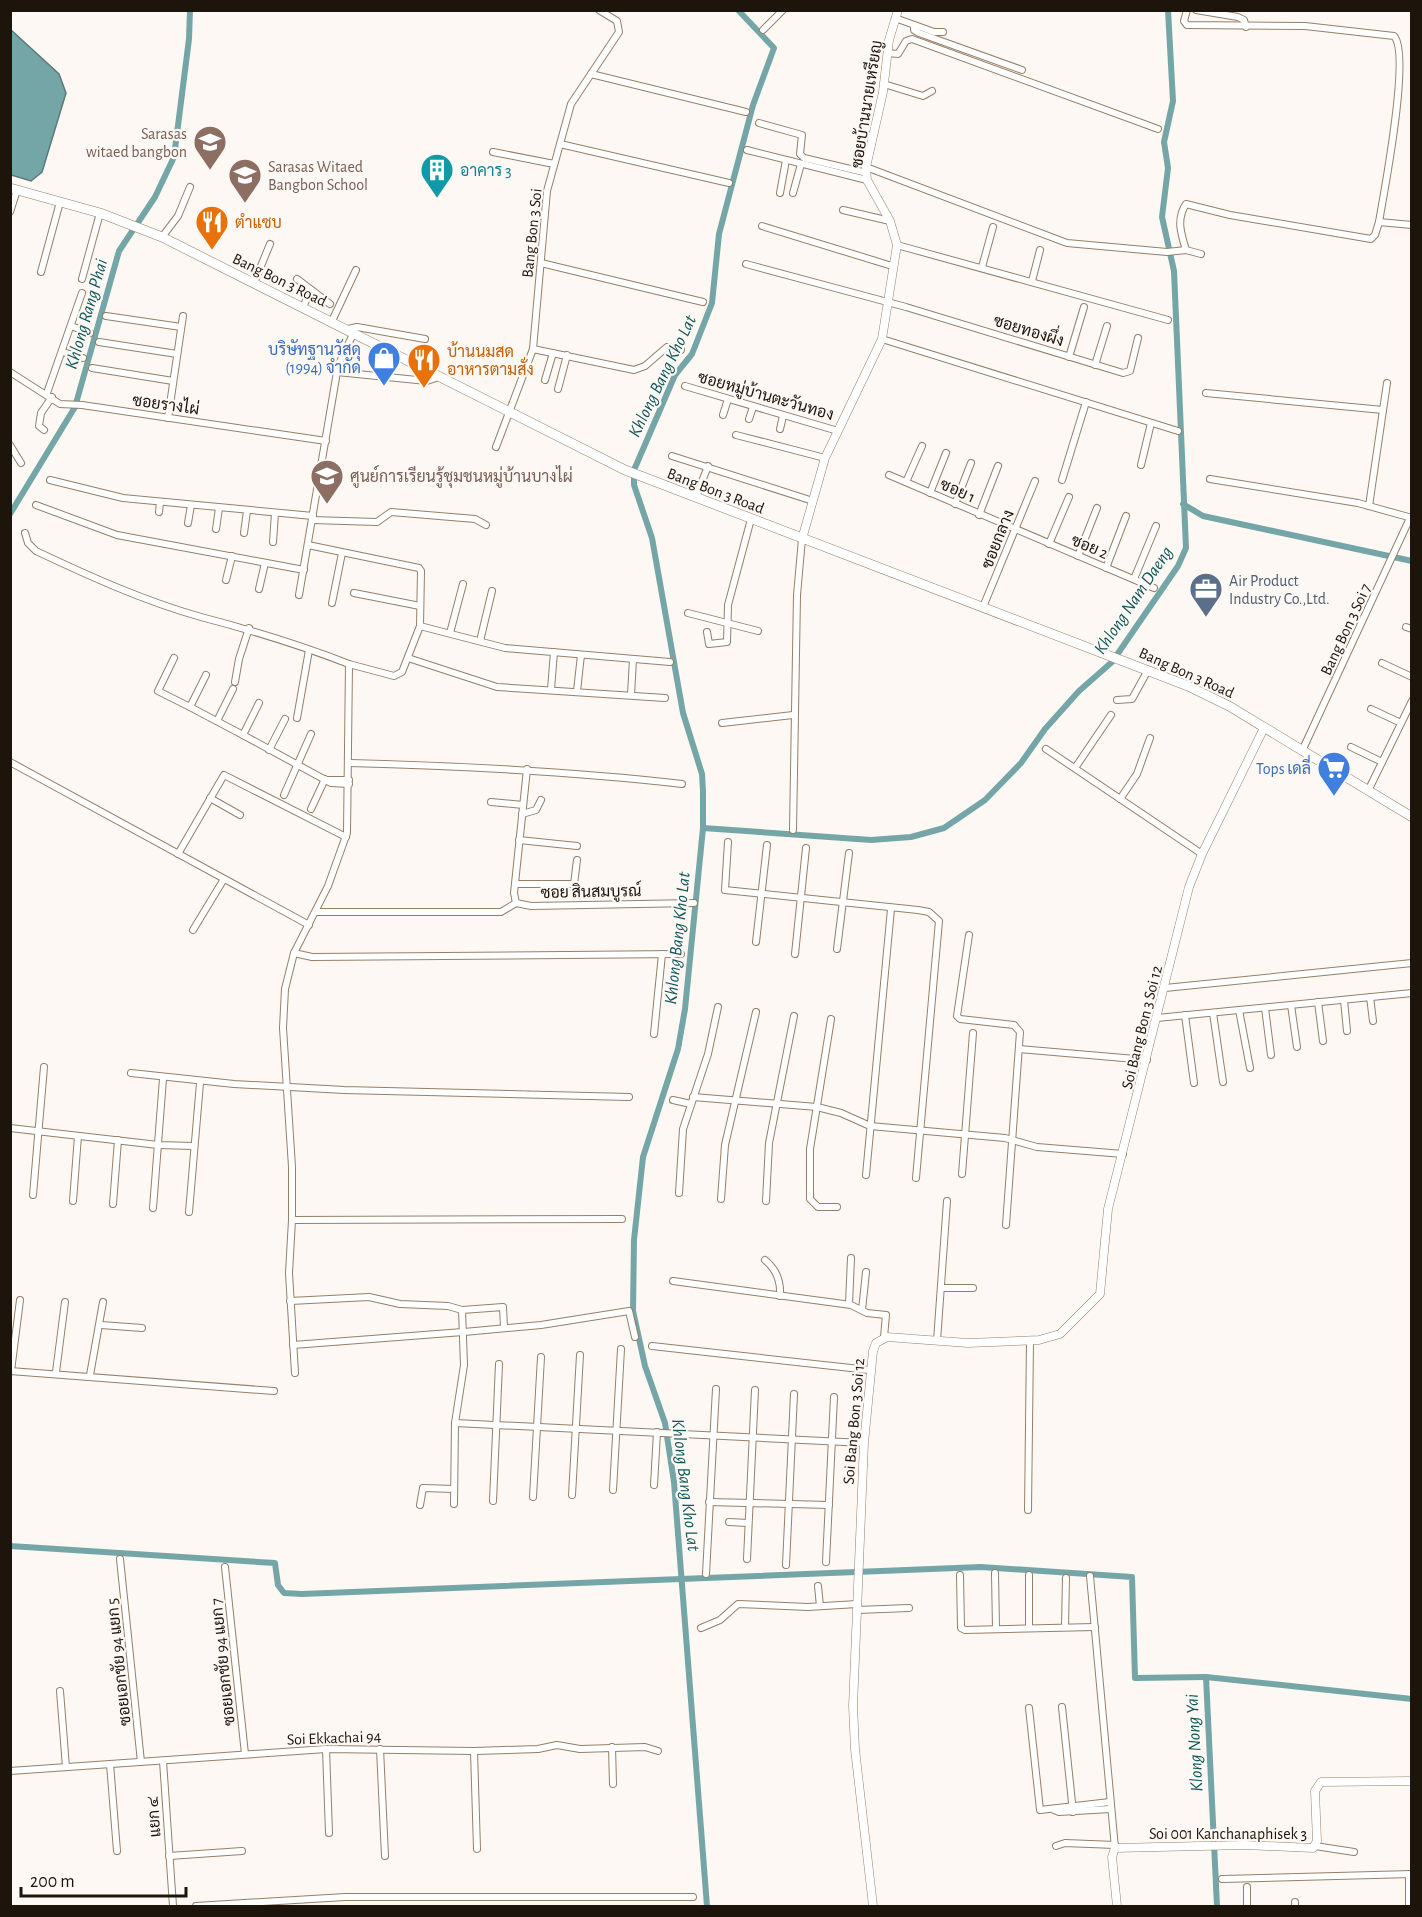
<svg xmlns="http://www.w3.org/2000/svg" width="1422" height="1917" font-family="'Alegreya Sans',Sarabun,sans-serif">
<rect width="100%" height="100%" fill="#fdf8f3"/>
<polygon fill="#75a6a7" stroke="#5b7a78" stroke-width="1.5" points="10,29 59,74 66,93 42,172 31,181 11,175"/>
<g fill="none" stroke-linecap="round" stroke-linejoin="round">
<g stroke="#75a6a7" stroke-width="6">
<polyline points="1183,504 1203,516 1412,561"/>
<polyline points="10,514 75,407 119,251 155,197 174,157 189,39 190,10"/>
<polyline points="703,828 871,840 911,837 944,828 985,800 1021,763 1045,729 1079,691 1112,662 1178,566 1186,548 1174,271 1162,217 1168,168 1164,142 1173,101 1168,10"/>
<polyline points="10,1546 275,1563 278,1585 284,1593 302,1594 981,1567 1132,1577 1135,1678 1206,1677"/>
<polyline points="707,1906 674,1482 665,1423 645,1366 633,1311 634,1240 643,1157 678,1049 685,1009 703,828 703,791 702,774 683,713 652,538 634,485 634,470 675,375 692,354 712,303 719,234 753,105 774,48 738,10"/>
<polyline points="1217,1906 1206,1677 1412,1699"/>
</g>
<g stroke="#967f67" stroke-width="8">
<g id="minor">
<polyline points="1196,10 1238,17 1244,20 1246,27"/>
<polyline points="895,18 934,32 943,32"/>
<polyline points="914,25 914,30 919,33 1022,70"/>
<polyline points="763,30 783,10"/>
<polyline points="888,53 898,54 906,41 912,39 1158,129"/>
<polyline points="591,74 746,112"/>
<polyline points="884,84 923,96 932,91"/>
<polyline points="759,123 802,135 800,154 804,158 867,173"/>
<polyline points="560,144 729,183"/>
<polyline points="747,150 867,180"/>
<polyline points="493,152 554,164"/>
<polyline points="866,167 1067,243 1167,252 1186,250 1201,254"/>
<polyline points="780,193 786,160"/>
<polyline points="793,193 801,164"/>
<polyline points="843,210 890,221"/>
<polyline points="10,212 17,190"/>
<polyline points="1379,222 1412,225"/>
<polyline points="762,226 892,266"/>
<polyline points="162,237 178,216 190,187"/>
<polyline points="897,245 1168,320"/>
<path d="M1186 250C1181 234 1176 219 1186 204L1230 215 1371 239 1375 235 1379 222C1384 192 1411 54 1394 36L1305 26 1187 25 1184 21 1187 10"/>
<polyline points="541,263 703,302"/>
<polyline points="746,264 906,307 1123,373 1130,371 1138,338"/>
<polyline points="982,267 993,227"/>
<polyline points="41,272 60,202"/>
<polyline points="82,279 100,213"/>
<polyline points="297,279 330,304"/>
<polyline points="1032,281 1040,250"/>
<polyline points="254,283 270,244"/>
<polyline points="303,307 311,290"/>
<polyline points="106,316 181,327"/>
<polyline points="332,321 356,270"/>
<polyline points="71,326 90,333"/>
<polyline points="348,329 357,327 425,339"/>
<polyline points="882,339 1178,431"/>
<polyline points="99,342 177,354"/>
<polyline points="533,349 634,370 645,366 667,347 681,350"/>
<polyline points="63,352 83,358"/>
<polyline points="1069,357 1084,307"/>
<polyline points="1095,365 1107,326"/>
<polyline points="92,368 173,381"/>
<polyline points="10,372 60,404 82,405 326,441"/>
<polyline points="337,372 427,381 439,377"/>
<polyline points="545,380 553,353"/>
<polyline points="685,386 838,431"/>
<polyline points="558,389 567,355"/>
<polyline points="47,393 82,293"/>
<polyline points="1206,393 1383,410"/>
<polyline points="723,415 728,399"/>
<polyline points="168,418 183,316"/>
<polyline points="749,419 753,407"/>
<polyline points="780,429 783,416"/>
<polyline points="44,430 39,426 41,413 52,397"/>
<polyline points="736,435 825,458"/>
<polyline points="10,445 21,463"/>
<polyline points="496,447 533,349 547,191 571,104 619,32 617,21 599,10"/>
<polyline points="672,456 813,501"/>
<polyline points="1141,465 1151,423"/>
<polyline points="889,475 1154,588"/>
<polyline points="1210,479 1358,503 1412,518"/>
<polyline points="50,480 123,498 313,516"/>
<polyline points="1062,480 1086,402"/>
<polyline points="906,482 922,446"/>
<polyline points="930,493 946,453"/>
<polyline points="696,497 708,466"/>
<polyline points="955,504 971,463"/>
<polyline points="36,505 117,535 304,570"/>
<polyline points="1369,506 1387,383"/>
<polyline points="159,512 160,502"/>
<polyline points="979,515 998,466"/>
<polyline points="312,520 377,522 391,512 475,519 486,525"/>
<polyline points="188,523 191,505"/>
<polyline points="216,529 219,508"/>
<path d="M25 533 28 543 36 551C89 576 144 601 201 617 251 630 300 645 349 664"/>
<polyline points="244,533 247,511"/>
<polyline points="273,542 275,513"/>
<polyline points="1049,544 1069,497"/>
<polyline points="1078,556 1097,508"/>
<polyline points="1106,568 1126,516"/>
<polyline points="1134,579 1156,526"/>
<polyline points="226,580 232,556"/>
<polyline points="259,589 265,563"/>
<polyline points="354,593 420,606"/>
<polyline points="299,595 338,366 354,332"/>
<polyline points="332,603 342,553"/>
<polyline points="983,607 1035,481"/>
<polyline points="688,613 758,631"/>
<polyline points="420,626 505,648 670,662"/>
<polyline points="1406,627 1412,629"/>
<polyline points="707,632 709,644 727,642 728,605 751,519"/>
<polyline points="450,633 463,584"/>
<polyline points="480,641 492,591"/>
<polyline points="174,658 158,691 190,707 206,675"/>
<polyline points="408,658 497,687 665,698"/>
<polyline points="1382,663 1412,677"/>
<polyline points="235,682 239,659 249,628"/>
<polyline points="551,689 554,652"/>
<polyline points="577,691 581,655"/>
<polyline points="631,695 633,659"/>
<polyline points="1117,700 1132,699 1148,670"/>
<polyline points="259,703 243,735 331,783 349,784"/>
<polyline points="190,707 243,735"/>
<polyline points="1371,709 1401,723"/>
<polyline points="297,718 309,650"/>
<polyline points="217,721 233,689"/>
<polyline points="722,723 793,715"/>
<polyline points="1351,747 1382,762"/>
<polyline points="1046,749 1202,854"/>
<polyline points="269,750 285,719"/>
<polyline points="1302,751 1410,518"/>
<polyline points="10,762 309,925"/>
<path d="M349 763C461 766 571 771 682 784"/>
<polyline points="1075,768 1111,715"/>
<polyline points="527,769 514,893 516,903 531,906 694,903"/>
<polyline points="327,780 349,780"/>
<polyline points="1368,791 1412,701"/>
<polyline points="284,795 311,734"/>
<polyline points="210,798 240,815"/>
<polyline points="1120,799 1137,774 1150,738"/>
<polyline points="491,802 523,805"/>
<polyline points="311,809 325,779"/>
<polyline points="522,814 536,810 541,800"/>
<polyline points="793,830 797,595 802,539"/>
<polyline points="519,840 577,846"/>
<polyline points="728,842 725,890 918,910 929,912 939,921 916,1178"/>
<polyline points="178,854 224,775 346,837"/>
<polyline points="515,884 574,884 577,860"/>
<polyline points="316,912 501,912 516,903"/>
<polyline points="193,930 224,879"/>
<polyline points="969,935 957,1016 960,1019 1014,1025 1020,1032 1006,1225"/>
<polyline points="756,942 767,845"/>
<polyline points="837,949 849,853"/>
<polyline points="294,953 312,957 681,954"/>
<polyline points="795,954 806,848"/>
<polyline points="1165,988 1412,963"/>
<polyline points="1370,997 1373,1021"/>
<polyline points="1344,1000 1347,1031"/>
<polyline points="1318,1002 1323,1041"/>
<polyline points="1291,1005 1297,1047"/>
<polyline points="1265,1008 1271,1055"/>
<polyline points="1239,1010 1250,1068"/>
<polyline points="1213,1013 1223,1082"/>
<polyline points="1185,1015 1194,1083"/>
<polyline points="1157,1018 1412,993"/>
<polyline points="831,1019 810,1149 810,1199 818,1207 837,1207"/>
<polyline points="654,1034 662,954"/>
<polyline points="1019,1049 1147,1060"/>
<polyline points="131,1073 234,1084 344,1090 629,1097"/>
<polyline points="693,1097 817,1107 841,1113 870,1126 1005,1138 1037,1147 1123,1154"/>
<polyline points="673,1100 691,1104"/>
<polyline points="10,1128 158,1145 194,1146"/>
<polyline points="962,1174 973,1033"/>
<polyline points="866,1175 891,909"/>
<polyline points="679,1193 683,1129 708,1054 718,1007"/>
<polyline points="33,1195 44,1067"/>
<polyline points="721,1199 725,1145 756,1012"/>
<polyline points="73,1201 78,1136"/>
<polyline points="766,1201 769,1143 794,1016"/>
<polyline points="113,1204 118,1140"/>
<polyline points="153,1208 163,1079"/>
<polyline points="189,1212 200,1083"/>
<polyline points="292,1220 292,1167 283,1028 285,989 294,953 328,886 347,833 349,664 394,676 402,672 420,626 421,571 419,568 308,545"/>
<path d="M765 1260C776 1269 781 1282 780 1296"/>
<polyline points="673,1281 851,1305 867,1313 886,1315 884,1337"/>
<polyline points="941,1288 973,1288"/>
<polyline points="290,1301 369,1297 400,1304 448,1306 462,1310 464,1365 455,1423 454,1504"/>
<polyline points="849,1304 851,1258"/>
<polyline points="462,1310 503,1307 504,1328"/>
<polyline points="862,1310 866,1272"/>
<polyline points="101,1325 142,1328"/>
<polyline points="464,1332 541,1325 629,1311 635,1337"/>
<polyline points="937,1341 947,1201"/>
<polyline points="293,1345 463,1332"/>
<polyline points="652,1346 869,1370"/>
<polyline points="10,1371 274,1391"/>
<polyline points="11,1371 20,1300"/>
<polyline points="56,1372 65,1302"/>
<polyline points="295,1373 289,1273 292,1220 622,1219"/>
<polyline points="90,1375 103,1302"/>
<polyline points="455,1423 864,1443"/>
<polyline points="654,1485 657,1432"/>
<polyline points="613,1490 621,1349"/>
<polyline points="572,1495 580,1355"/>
<polyline points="533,1497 541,1357"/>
<polyline points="493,1501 499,1364"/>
<polyline points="709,1502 829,1505"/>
<polyline points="420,1505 423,1488 454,1489"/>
<polyline points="1028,1510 1030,1341"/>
<polyline points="729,1522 748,1523"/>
<polyline points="120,1559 141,1762"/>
<polyline points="747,1559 755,1390"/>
<polyline points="826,1562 834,1397"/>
<polyline points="786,1565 794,1394"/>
<polyline points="225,1567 245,1754"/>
<polyline points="995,1573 996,1629"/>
<polyline points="706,1574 716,1389"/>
<polyline points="960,1575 961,1628 965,1630 1095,1627"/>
<polyline points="1029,1575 1029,1628"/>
<polyline points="1090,1576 1115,1848"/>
<polyline points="818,1586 820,1606"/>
<polyline points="857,1610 909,1608"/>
<polyline points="1065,1627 1066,1578"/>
<polyline points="701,1628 720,1620 738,1604 808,1607 857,1604"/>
<polyline points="60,1691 66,1767"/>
<polyline points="1062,1707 1073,1812"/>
<polyline points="1029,1708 1040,1810 1110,1802"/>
<polyline points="612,1747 613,1784"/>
<polyline points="326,1749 329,1833"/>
<polyline points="380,1749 385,1856"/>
<polyline points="474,1751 477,1849"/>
<polyline points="163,1761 173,1906"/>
<polyline points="110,1764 117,1851"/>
<polyline points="10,1771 326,1749 474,1751 538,1749 557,1745 580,1749 645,1747 658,1751"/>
<polyline points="1054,1810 1059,1812 1110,1809"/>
<polyline points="1056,1846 1065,1843 1115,1845"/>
<polyline points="1315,1846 1354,1852"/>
<polyline points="169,1856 242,1851"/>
<polyline points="1409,1874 1409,1906"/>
<polyline points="1222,1879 1412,1874"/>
<polyline points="1247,1887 1247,1906"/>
<polyline points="1295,1902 1295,1906"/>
<polyline points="196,1906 345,1897 693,1897"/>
</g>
</g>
<g stroke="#967f67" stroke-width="9">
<g id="tertiary">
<polyline points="802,539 825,458 882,339 897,245 890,221 867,180 866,167 883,92 889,40 898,10"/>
<polyline points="873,1906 855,1749 853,1706 864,1443 873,1351 876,1343 887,1337 968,1343 1039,1340 1060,1334 1100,1294 1108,1209 1189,887 1202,854 1264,728"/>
<polyline points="1117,1906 1112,1857 1115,1848 1245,1845 1313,1848 1317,1841 1315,1791 1321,1782 1412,1781"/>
</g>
</g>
<g stroke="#967f67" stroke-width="10">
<polyline id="secondary" points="10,188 100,213 162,237 625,470 1188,686 1229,706 1412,817"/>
</g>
<use href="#minor" stroke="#fff" stroke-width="6"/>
<use href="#tertiary" stroke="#fff" stroke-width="8"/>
<use href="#secondary" stroke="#fff" stroke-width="9"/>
</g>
<defs>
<g id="school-pin" transform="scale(1.725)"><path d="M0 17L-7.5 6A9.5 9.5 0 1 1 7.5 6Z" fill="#8d6e63" stroke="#fdf8f3"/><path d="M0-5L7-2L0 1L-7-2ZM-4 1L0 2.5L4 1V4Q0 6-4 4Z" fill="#fff"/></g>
<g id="building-pin" transform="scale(1.725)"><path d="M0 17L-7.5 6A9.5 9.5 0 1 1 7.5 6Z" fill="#0f9aa8" stroke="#fdf8f3"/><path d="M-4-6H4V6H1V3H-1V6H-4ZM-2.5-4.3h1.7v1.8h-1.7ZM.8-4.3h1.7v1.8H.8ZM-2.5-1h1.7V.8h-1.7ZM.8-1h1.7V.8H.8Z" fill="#fff"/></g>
<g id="restaurant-pin" transform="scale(1.725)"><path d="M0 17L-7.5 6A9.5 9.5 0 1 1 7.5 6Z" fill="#e8710a" stroke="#fdf8f3"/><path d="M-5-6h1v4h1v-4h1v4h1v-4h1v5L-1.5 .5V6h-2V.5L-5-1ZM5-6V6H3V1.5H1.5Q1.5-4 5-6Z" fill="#fff"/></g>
<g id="shop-pin" transform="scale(1.725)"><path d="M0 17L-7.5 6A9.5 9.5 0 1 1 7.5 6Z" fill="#3f7fe0" stroke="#fdf8f3"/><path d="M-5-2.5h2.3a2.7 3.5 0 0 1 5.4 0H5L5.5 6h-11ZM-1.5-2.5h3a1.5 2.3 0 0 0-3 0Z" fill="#fff"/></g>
<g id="office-pin" transform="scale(1.725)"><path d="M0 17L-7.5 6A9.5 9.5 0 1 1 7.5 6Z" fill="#5c6f8a" stroke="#fdf8f3"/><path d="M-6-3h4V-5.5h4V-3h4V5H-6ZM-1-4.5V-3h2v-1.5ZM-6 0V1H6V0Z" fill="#fff"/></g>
<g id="supermarket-pin" transform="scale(1.725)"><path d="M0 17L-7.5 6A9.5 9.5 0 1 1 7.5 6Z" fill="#3f7fe0" stroke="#fdf8f3"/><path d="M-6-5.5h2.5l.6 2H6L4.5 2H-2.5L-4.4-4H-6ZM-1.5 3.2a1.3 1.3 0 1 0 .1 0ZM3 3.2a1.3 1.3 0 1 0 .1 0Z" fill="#fff"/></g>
</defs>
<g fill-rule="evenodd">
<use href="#school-pin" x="210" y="142"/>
<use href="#building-pin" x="437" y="170"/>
<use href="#school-pin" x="245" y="175"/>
<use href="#restaurant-pin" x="212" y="222"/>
<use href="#shop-pin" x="384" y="358"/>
<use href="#restaurant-pin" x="424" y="360"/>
<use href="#school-pin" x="327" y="476"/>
<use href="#office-pin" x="1206" y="589"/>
<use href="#supermarket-pin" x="1334" y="768"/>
</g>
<g text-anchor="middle" stroke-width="4.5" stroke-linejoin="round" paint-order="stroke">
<g font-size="16" fill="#1d150b" stroke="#fdf8f3">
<text transform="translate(866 104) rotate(-81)" y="6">ซอยบ้านนายเหรียญ</text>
<text transform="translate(531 233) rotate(-84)" y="6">Bang Bon 3 Soi</text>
<text transform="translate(280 279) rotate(26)" y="6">Bang Bon 3 Road</text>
<text transform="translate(1029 330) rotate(17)" y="6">ซอยทองผึ่ง</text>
<text transform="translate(766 395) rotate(16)" y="6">ซอยหมู่บ้านตะวันทอง</text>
<text transform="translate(166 404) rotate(8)" y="6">ซอยรางไผ่</text>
<text transform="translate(716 490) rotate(21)" y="6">Bang Bon 3 Road</text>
<text transform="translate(958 490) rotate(24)" y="6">ซอย 1</text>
<text transform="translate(997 539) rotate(-68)" y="6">ซอยกลาง</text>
<text transform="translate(1090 546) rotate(23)" y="6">ซอย 2</text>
<text transform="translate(1345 629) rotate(-65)" y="6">Bang Bon 3 Soi 7</text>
<text transform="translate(1187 672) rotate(24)" y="6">Bang Bon 3 Road</text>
<text transform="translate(591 891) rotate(-1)" y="6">ซอย สินสมบูรณ์</text>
<text transform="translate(1141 1027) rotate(-76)" y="6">Soi Bang Bon 3 Soi 12</text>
<text transform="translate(853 1421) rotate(-85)" y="6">Soi Bang Bon 3 Soi 12</text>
<text transform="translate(118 1662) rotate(-96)" y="6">ซอยเอกชัย 94 แยก 5</text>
<text transform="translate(222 1662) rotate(-96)" y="6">ซอยเอกชัย 94 แยก 7</text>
<text transform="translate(334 1737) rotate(-2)" y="6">Soi Ekkachai 94</text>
<text transform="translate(153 1817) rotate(-94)" y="6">แยก ๔</text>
<text x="1228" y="1839">Soi 001 Kanchanaphisek 3</text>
</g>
<g font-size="16" fill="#785e54" stroke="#fdf8f3" text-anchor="start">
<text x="187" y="139" text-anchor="end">Sarasas<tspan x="187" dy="18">witaed bangbon</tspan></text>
<text x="268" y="172">Sarasas Witaed<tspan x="268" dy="18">Bangbon School</tspan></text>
<text x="350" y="482">ศูนย์การเรียนรู้ชุมชนหมู่บ้านบางไผ่</text>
</g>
<g font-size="16" fill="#0d838f" stroke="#fdf8f3" text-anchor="start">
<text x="460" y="176">อาคาร 3</text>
</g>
<g font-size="16" fill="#c56008" stroke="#fdf8f3" text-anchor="start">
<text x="235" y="228">ตำแซบ</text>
<text x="447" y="357">บ้านนมสด<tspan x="447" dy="18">อาหารตามสั่ง</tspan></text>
</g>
<g font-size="16" fill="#366cbe" stroke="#fdf8f3" text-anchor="end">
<text x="361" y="355">บริษัทฐานวัสดุ<tspan x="361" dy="18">(1994) จำกัด</tspan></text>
<text x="1311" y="774">Tops เดลี่</text>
</g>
<g font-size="16" fill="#4e5e75" stroke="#fdf8f3" text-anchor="start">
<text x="1229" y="586">Air Product<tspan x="1229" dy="18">Industry Co.,Ltd.</tspan></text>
</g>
<g font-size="18" font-style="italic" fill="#0f5759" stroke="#fdf8f3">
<text transform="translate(86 314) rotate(-74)" y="6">Khlong Rang Phai</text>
<text transform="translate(662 376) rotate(-64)" y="6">Khlong Bang Kho Lat</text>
<text transform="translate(1133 600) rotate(-56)" y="6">Khlong Nam Daeng</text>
<text transform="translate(677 938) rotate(-84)" y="6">Khlong Bang Kho Lat</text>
<text transform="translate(686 1485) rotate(83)" y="6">Khlong Bang Kho Lat</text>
<text transform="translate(1194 1743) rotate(-93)" y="6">Klong Nong Yai</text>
</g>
</g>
<rect width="1422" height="1917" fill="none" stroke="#1d150b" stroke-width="24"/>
<path d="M21 1887v9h165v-9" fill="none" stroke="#1d150b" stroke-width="3"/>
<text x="30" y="1887" font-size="18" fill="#1d150b" stroke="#fdf8f3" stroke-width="4.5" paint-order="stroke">200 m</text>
</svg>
